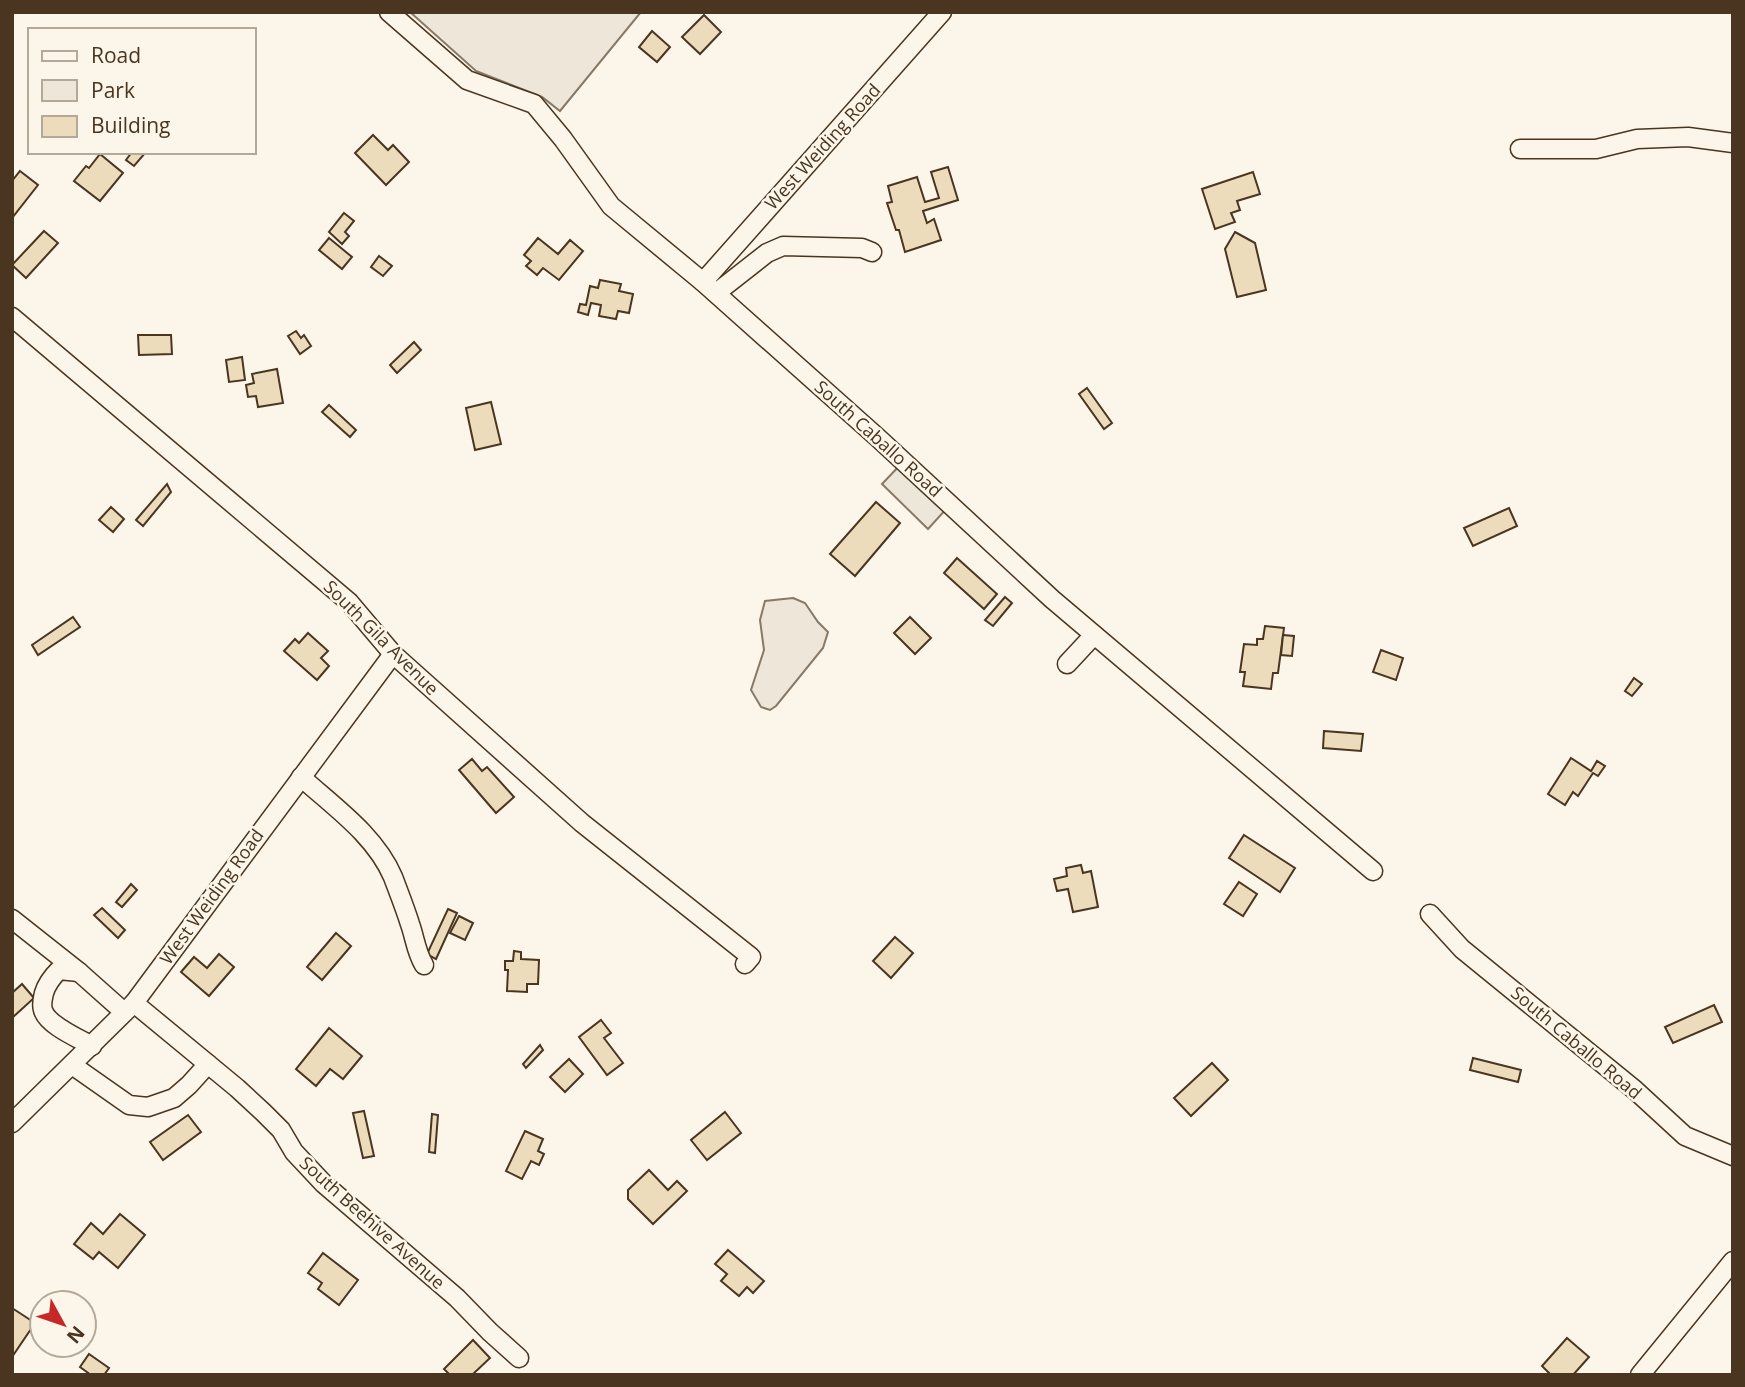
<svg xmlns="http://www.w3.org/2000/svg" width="1745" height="1387" font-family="'Open Sans',sans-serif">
<rect width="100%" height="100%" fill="#fbf6e9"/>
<g fill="#ede6d9" stroke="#887966" stroke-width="2">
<polygon points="410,12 641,12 560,111 542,97 476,71"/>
<polygon points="793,598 805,603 818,622 828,632 823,648 776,706 770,710 761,707 751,690 764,650 760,620 765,601"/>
</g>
<polygon fill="#ede7d9" stroke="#887966" stroke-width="2" points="902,463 948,507 928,529 882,484"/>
<g fill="#ecdcbc" stroke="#4a3520" stroke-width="2">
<polygon points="704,15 721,32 700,54 682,37"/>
<polygon points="652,31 670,47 657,62 639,47"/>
<polygon points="373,135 388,150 393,145 409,162 386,185 355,153"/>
<polygon points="132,152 146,152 134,166 126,160"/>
<polygon points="100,154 123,173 100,201 74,181 86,166 89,168"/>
<polygon points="948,167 958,200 923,211 927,223 934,219 941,240 905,252 899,230 896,230 887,203 892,202 888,186 917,177 925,202 939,198 931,172"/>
<polygon points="20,171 38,185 12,218 12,181"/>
<polygon points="1253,172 1260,194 1237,201 1240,210 1231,213 1235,222 1215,229 1202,189"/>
<polygon points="344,213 354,221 345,232 349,236 342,244 329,232"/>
<polygon points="44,231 58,243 26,278 12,265"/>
<polygon points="1235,232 1255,243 1266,290 1237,297 1225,249"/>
<polygon points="329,238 352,257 342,269 319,250"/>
<polygon points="538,238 558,254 570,240 583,251 559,280 543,268 537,275 526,266 531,261 524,255"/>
<polygon points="379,256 392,266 383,276 371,267"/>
<polygon points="600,280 621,284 619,291 633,294 629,313 618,311 616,319 599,316 601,305 591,303 588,315 578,312 580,304 586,305 590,286 598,288"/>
<polygon points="296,331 301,338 304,335 311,346 300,354 288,336"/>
<polygon points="138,335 171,335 172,354 139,355"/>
<polygon points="414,342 421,350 397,373 390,365"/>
<polygon points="242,357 245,380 229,382 226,360"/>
<polygon points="277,369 283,403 258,407 256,396 248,397 246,385 254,383 252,374"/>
<polygon points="1087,388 1112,423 1104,429 1079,394"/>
<polygon points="491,402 501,444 475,450 466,408"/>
<polygon points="329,405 356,430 350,437 322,412"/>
<polygon points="167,484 171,492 143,526 136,520"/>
<polygon points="876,502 900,523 855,576 830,554"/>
<polygon points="111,507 124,519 113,532 99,520"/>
<polygon points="1509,508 1517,526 1473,546 1464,528"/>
<polygon points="957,558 997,594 984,609 944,573"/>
<polygon points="1005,597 1012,603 993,626 985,620"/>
<polygon points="73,617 80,627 38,655 32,645"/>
<polygon points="910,617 931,638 915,654 894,633"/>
<polygon points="1265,626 1284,628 1278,673 1273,673 1271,689 1243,686 1245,672 1240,672 1244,644 1257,645 1257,639 1263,639"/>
<polygon points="308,633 328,651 321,658 329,666 317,680 284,651 295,639 299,643"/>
<polygon points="1283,635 1294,636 1292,656 1281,655"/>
<polygon points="1381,650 1403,658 1396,680 1373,672"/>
<polygon points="1634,678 1642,684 1632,696 1625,691"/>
<polygon points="1324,731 1363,734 1361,751 1323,748"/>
<polygon points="1571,758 1591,771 1597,761 1605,766 1598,776 1593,773 1578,796 1573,792 1565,805 1548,794"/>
<polygon points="472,759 482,771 487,767 514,797 496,813 459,770"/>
<polygon points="1244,835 1295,868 1280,892 1229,858"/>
<polygon points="1081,865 1083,873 1091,871 1098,907 1073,912 1068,889 1057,891 1054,879 1067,876 1066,868"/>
<polygon points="1239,882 1257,894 1243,916 1224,904"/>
<polygon points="131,884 137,890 122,907 116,902"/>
<polygon points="102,908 125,930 118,938 94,915"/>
<polygon points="448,909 457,913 436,959 427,954"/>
<polygon points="459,916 473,923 465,940 450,933"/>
<polygon points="336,933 351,946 322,980 307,967"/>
<polygon points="895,937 913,953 891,978 873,961"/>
<polygon points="514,951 521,952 521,959 539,960 538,984 527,984 527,992 507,991 508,970 505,970 505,961 513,961"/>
<polygon points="219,954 234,967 209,996 181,972 194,957 207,968"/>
<polygon points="22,984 34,998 12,1018 12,993"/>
<polygon points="1714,1005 1722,1022 1673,1043 1665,1027"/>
<polygon points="601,1020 611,1033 604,1038 623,1063 607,1075 579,1037"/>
<polygon points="329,1028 362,1056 343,1079 330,1069 316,1086 296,1069"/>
<polygon points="540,1045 543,1050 526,1068 523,1064"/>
<polygon points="1473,1058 1521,1070 1518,1082 1470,1070"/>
<polygon points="569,1059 583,1074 565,1092 550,1077"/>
<polygon points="1212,1063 1228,1080 1191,1116 1174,1098"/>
<polygon points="364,1111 374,1156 363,1158 353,1113"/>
<polygon points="725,1112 741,1133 707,1160 691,1140"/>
<polygon points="432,1114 438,1115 435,1153 429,1152"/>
<polygon points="188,1115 201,1132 163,1160 150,1142"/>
<polygon points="525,1131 543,1139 538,1151 544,1154 539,1165 531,1161 522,1179 506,1171"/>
<polygon points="649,1170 668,1190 677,1181 687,1191 653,1224 628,1199 628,1190"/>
<polygon points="120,1214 145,1235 118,1268 99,1252 93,1259 74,1244 91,1223 103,1234"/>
<polygon points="728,1250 764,1281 753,1293 747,1287 739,1296 721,1281 727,1274 715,1264"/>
<polygon points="323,1253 358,1280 339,1305 318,1289 322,1283 308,1273"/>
<polygon points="12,1308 35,1323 12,1357"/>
<polygon points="1567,1338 1589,1357 1573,1375 1551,1375 1542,1366"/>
<polygon points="473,1340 490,1358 472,1375 450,1375 444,1369"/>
<polygon points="89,1354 109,1368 104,1375 91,1375 80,1367"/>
</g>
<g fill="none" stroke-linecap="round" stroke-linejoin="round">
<g stroke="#4a3520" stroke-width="21">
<g id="minor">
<polyline points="389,12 467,80 534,104 563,139 611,206 703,282 877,437 1052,599 1373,871"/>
<polyline points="1520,149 1596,149 1637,139 1688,137 1733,143"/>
<polyline points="703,282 942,12"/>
<polyline points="716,293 767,253 783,246 862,248 872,252"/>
<polyline points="12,317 349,602 393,654 582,823 751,957 745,964"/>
<polyline points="1067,664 1094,635"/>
<path d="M301 777C334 807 375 835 393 877 399 893 405 908 410 924 415 938 416 952 424 965"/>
<polyline points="1430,914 1462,949 1635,1090 1685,1136 1733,1156"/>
<polyline points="12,919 79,972 124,1012"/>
<path d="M79 972 59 970C52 977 47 983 44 993 43 998 41 1004 43 1010 47 1025 78 1038 92 1046"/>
<polyline points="134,1003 237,1088 263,1112 281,1130 294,1152 324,1184 457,1298 490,1332 519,1358"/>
<polyline points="72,1065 129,1105 148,1107 174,1098 189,1085 208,1064"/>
<polyline points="12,1123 134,1003 393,654"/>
<polyline points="1640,1375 1733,1261"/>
</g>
</g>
<use href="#minor" stroke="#fbf6e9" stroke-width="18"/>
</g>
<g text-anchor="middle" stroke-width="5" stroke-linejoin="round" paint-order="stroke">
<g font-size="18" fill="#4a3520" stroke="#fbf6e9">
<text transform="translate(823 147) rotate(-48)" y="6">West Weiding Road</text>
<text transform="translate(878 439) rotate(42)" y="6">South Caballo Road</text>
<text transform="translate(381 638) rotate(45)" y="6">South Gila Avenue</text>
<text transform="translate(212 897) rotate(-54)" y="6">West Weiding Road</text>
<text transform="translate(1576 1043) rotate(40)" y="6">South Caballo Road</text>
<text transform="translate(372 1223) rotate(42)" y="6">South Beehive Avenue</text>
</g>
</g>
<rect width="1745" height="1387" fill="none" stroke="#4a3520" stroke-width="28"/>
<rect x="28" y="28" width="228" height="126" fill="#fbf6e9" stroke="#b4a999" stroke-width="2"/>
<rect x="42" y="51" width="35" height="10" fill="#fbf6e9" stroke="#b4a999" stroke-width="2"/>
<text x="91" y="63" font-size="21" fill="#4a3520">Road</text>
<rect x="42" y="80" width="35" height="21" fill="#ede6d9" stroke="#b4a999" stroke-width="2"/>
<text x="91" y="98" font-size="21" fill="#4a3520">Park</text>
<rect x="42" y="116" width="35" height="21" fill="#ecdcbc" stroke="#b4a999" stroke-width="2"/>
<text x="91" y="133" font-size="21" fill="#4a3520">Building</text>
<g transform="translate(63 1324) rotate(130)"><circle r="33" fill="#fbf6e9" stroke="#b4a999" stroke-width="2"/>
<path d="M0-5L12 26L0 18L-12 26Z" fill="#c62828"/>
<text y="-10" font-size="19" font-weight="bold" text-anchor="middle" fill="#4a3520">N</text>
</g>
</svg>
